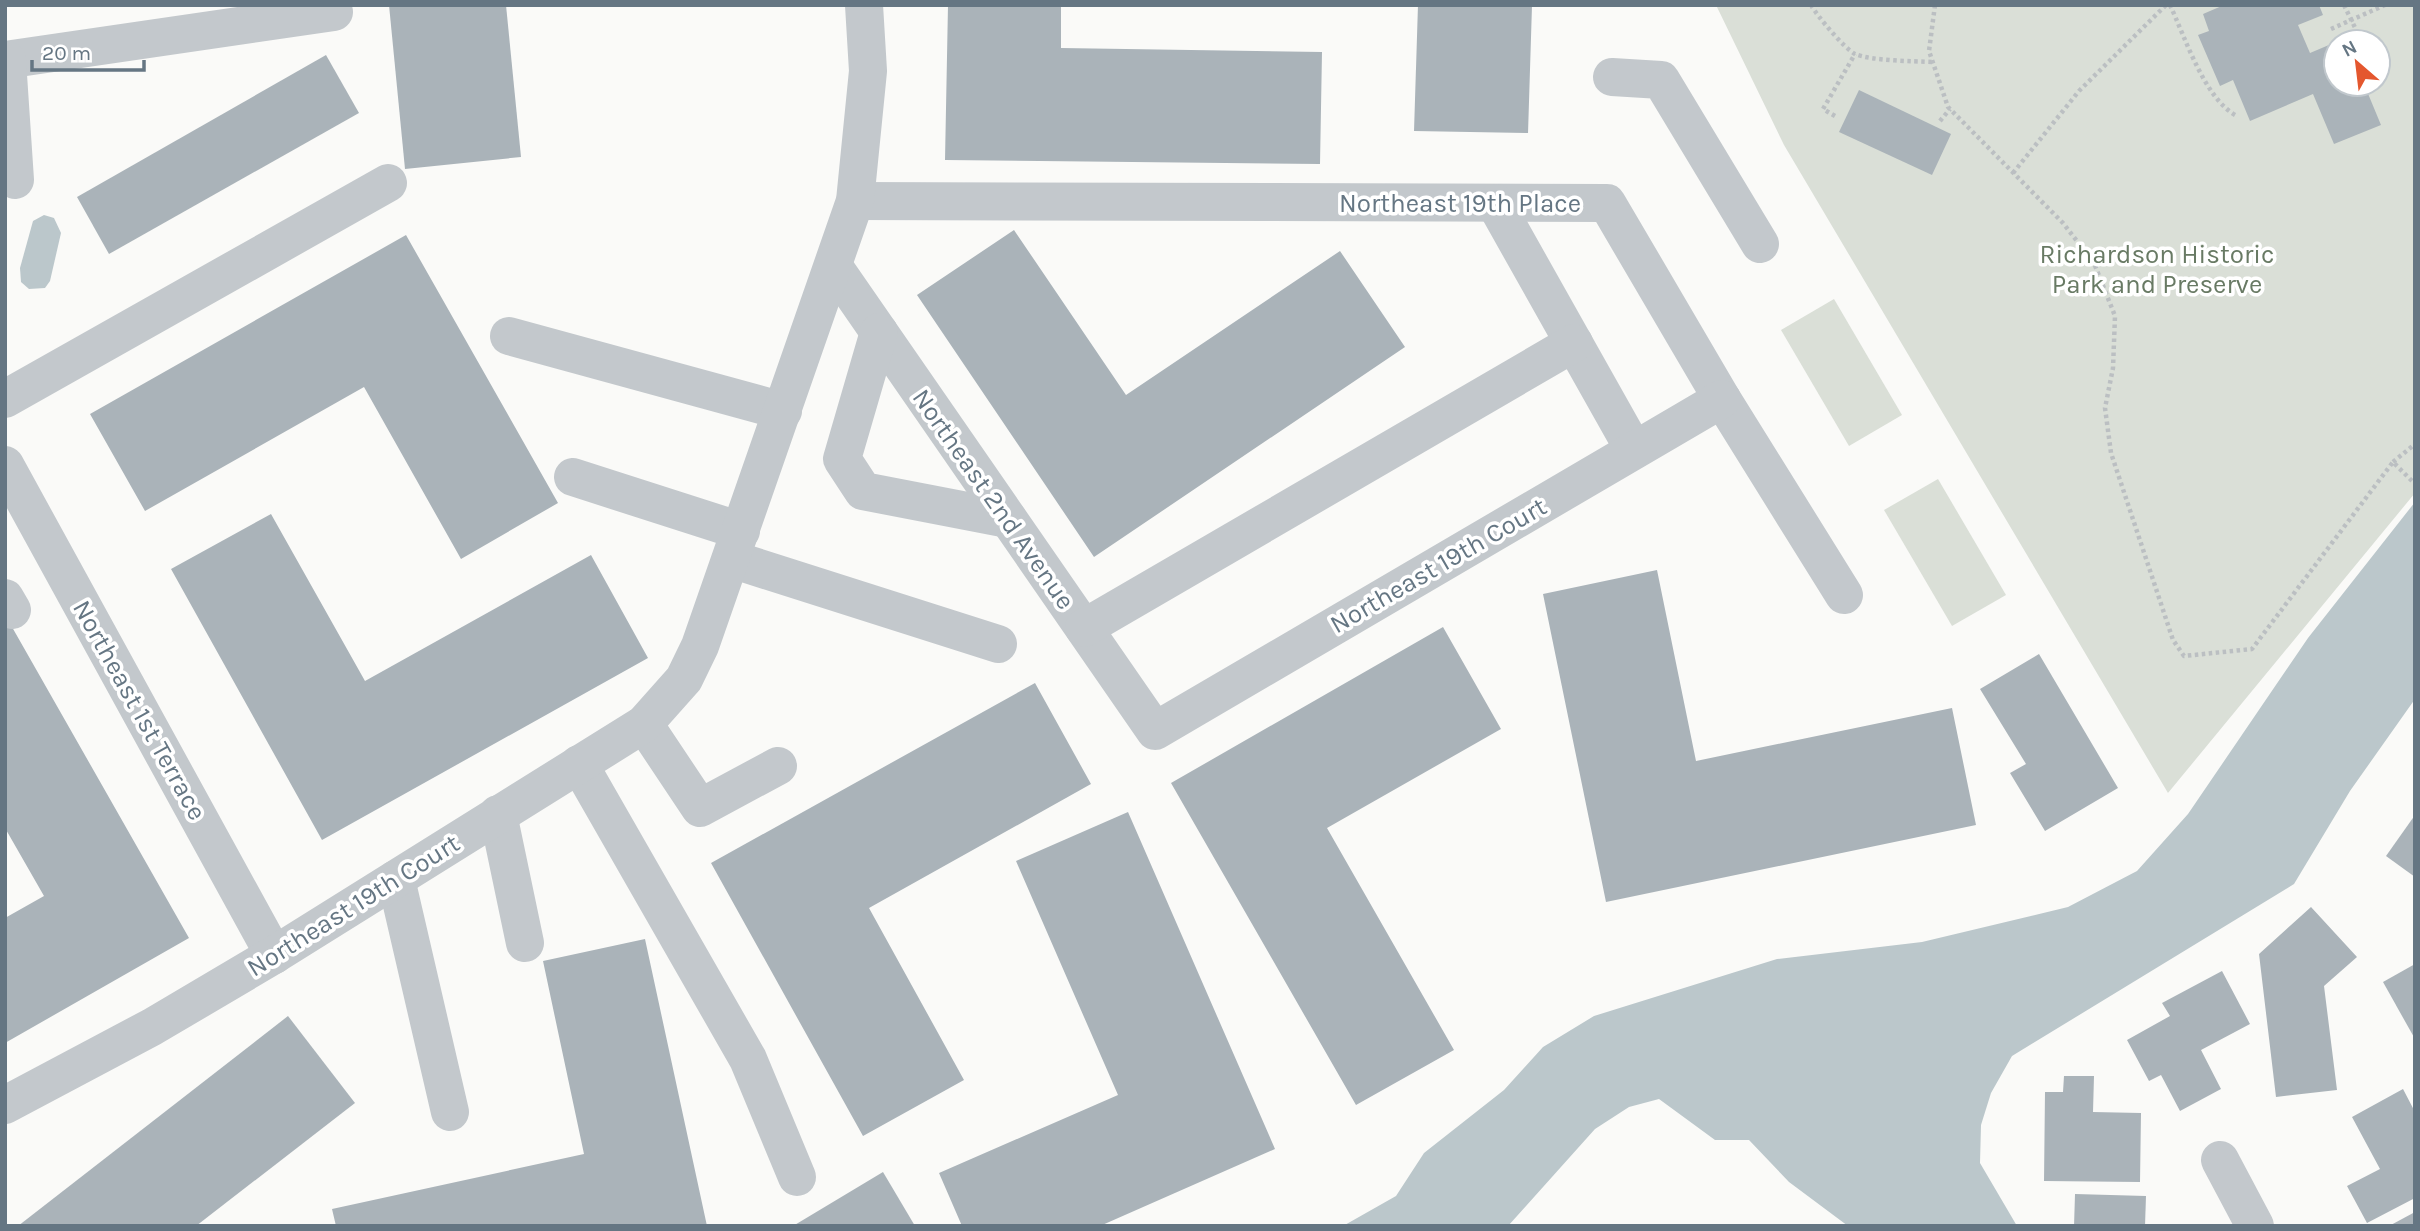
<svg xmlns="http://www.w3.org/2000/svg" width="2420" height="1231" font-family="Karla,sans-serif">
<rect width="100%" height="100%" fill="#fafaf8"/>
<g fill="#dadfd7" fill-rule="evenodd">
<path d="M1716 5H2415V493L2168 793 1784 145ZM2336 42H2378V84H2336Z"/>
<polygon points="1834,299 1902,415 1849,446 1781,330"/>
<polygon points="1938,479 2006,595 1952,626 1884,510"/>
</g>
<g fill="#bbc7cb">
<polygon points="44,215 54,218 61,233 50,281 45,288 29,289 21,282 20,268 33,221"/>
<polygon points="2415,502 2415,699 2350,791 2294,884 2012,1056 1991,1093 1981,1125 1980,1163 2017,1226 1848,1226 1789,1182 1749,1140 1715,1140 1659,1099 1629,1107 1595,1129 1508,1226 1343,1226 1396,1196 1424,1153 1504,1090 1543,1047 1594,1016 1777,959 1922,942 2068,907 2137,871 2188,814 2308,638"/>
</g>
<g fill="#aab3b9">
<polygon points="389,5 506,5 521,157 405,169"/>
<polygon points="948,5 1061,5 1061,48 1322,52 1320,164 945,160"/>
<polygon points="1418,5 1532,5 1528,133 1414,131"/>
<polygon points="2224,5 2319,5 2323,15 2298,25 2310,53 2336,42 2336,84 2364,84 2381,125 2334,144 2313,94 2250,121 2233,80 2220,86 2198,35 2209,31 2203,14"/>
<polygon points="326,55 359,113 109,254 77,197"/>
<polygon points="1859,90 1951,134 1932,175 1839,132"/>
<polygon points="1014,230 1126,395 1340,251 1405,347 1094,557 917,295"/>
<polygon points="406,235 558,503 461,559 364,387 145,511 90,414"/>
<polygon points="271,514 365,681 591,555 648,658 322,840 171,569"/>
<polygon points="1657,570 1696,761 1952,708 1976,825 1606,902 1543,594"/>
<polygon points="8,620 189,938 5,1043 5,918 44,896 5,828 5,622"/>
<polygon points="1443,627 1501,729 1327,828 1454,1050 1356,1105 1171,783"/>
<polygon points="2039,654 2118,788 2045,831 2010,773 2026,764 1980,689"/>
<polygon points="1035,683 1091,784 869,908 964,1080 863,1136 711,863"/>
<polygon points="1128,812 1275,1149 1100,1226 962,1226 939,1173 1118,1095 1016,861"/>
<polygon points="2415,815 2415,877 2386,856"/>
<polygon points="2311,907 2357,957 2324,986 2337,1090 2276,1097 2259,954"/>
<polygon points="645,939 707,1226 336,1226 332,1209 584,1154 543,961"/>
<polygon points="2415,964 2415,1039 2383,982"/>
<polygon points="2222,971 2250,1024 2201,1050 2221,1089 2180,1111 2161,1075 2149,1081 2127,1040 2170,1016 2162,1003"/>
<polygon points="288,1016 355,1103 196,1226 18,1226"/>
<polygon points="2064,1076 2094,1076 2093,1112 2141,1113 2140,1182 2044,1181 2045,1092 2063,1092"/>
<polygon points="2403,1089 2415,1112 2415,1198 2367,1223 2347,1186 2380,1169 2352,1117"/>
<polygon points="883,1172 915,1226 793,1226"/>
<polygon points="2075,1194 2146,1196 2145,1226 2074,1226"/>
<polygon points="2415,1212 2415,1226 2389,1226"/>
</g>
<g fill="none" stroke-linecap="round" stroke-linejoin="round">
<g stroke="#bbbfc2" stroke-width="4.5" stroke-dasharray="3.5 3.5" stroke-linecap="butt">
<path d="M1811 5C1817 16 1845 49 1855 54 1872 61 1913 61 1932 62"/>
<polyline points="1935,5 1929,51 1948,107 2063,223 2094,263 2115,316 2113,368 2105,408 2111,453 2173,640 2184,656 2252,649 2393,462 2413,482"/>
<path d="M2170 5C2185 37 2205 100 2237 116"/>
<polyline points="2344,5 2362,42"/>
<polyline points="2331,29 2385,5"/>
<polyline points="1835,116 1823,109 1855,54"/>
<polyline points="1940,121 1950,109"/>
<polyline points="2013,173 2079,91 2166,5"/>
<polyline points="2393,462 2415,444"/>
</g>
<g stroke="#c3c8cc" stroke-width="38">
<polyline points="5,60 334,12"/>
<polyline points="7,60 15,180"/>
<polyline points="1612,77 1661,80 1760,244"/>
<polyline points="855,201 1607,203 1722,399 1844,595"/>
<polyline points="1495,203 1634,450"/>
<polyline points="834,267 1155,731 1722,399"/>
<polyline points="879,332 842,459 863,491 1008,519"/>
<polyline points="509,336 783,411"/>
<polyline points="5,399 388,183"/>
<polyline points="5,465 274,955"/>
<polyline points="573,477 741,531"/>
<polyline points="731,559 998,644"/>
<polyline points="5,598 12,610"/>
<polyline points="1084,628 1574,343"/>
<polyline points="644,724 700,808 778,766"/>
<polyline points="579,764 748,1059 797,1177"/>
<polyline points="498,814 525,943"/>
<polyline points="396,879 450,1112"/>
<polyline points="5,1105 152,1027 274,955 644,724 684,679 700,646 855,201 868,71 864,5"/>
<polyline points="2220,1160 2255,1226"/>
</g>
</g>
<g text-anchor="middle" stroke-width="7" stroke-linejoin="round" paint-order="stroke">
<g font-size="26" fill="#657683" stroke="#fff">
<text x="1460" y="212">Northeast 19th Place</text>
<text transform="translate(994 499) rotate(55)" y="9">Northeast 2nd Avenue</text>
<text transform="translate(1438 565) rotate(-30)" y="9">Northeast 19th Court</text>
<text transform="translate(140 710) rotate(61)" y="9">Northeast 1st Terrace</text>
<text transform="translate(353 905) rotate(-32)" y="9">Northeast 19th Court</text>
</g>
<g font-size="26" fill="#687a64" stroke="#fff">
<text x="2157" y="263">Richardson Historic<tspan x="2157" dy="30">Park and Preserve</tspan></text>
</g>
</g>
<rect width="2420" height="1231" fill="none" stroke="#657683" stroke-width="14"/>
<g transform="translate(2357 63) rotate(332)"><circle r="33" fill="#ffffff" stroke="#c1c8cd" stroke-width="2"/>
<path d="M0-5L12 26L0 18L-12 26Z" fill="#e4572e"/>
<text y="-10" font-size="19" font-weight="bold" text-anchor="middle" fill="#657683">N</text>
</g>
<path d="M32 60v10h112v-10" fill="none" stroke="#657683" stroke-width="3.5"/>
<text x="42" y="60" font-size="21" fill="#657683" stroke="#ffffff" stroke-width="5" paint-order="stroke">20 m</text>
</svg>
